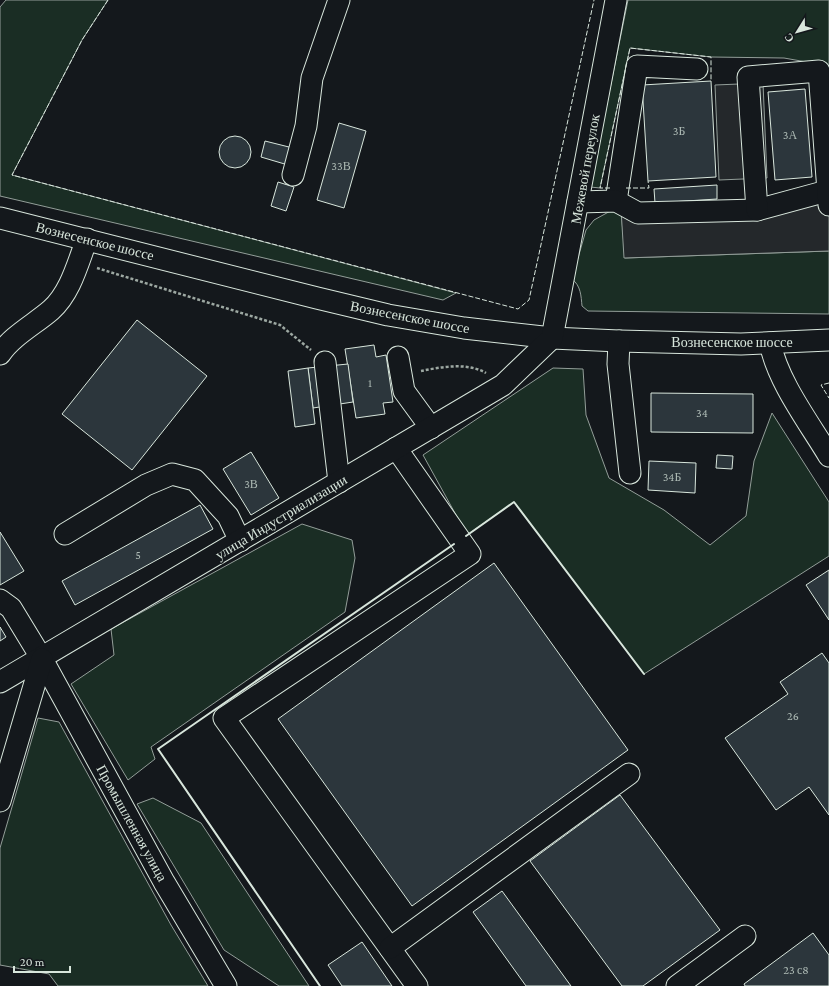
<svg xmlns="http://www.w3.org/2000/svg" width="829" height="986" font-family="'Crimson Pro',serif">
<rect width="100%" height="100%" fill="#14181c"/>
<g fill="#1a2d24" stroke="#939e99">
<polygon points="6,0 108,0 82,40 12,175 456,293 443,300 0,196 0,7"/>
<polygon points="628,0 829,0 829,66 784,58 711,57 630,48 600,188 590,187"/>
<path d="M614 209H621L625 258 829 251V314L588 311 582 306C581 296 581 286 572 279L586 230 594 220Z"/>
<polygon points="553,368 583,369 586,415 609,478 664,510 710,545 746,516 754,461 772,413 829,502 829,556 644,674 514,502 467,535 423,455"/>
<polygon points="302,524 352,540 355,558 345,612 151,747 155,759 128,780 71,684 114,655 111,629"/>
<polygon points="38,718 59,722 171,925 208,986 58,986 49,974 0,965 0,848"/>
<polygon points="153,798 201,823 309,986 279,986 224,950 137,804"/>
</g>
<g fill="#24282b" stroke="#939e99">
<polygon points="763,83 767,178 719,180 715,85"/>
<polygon points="823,198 824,215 829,215 829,251 624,258 621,209"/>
</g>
<g fill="#2c363c" stroke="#d8e6dc">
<polygon points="711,81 716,177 648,181 642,85"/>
<polygon points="805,89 812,177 775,180 768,92"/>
<polygon points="339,123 366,131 344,208 317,200"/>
<circle cx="235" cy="152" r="16"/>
<polygon points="265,141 293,148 288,165 261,157"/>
<polygon points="278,182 294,187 286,211 271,206"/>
<polygon points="717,185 717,199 655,203 654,189"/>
<polygon points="137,320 207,376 132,470 62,414"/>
<polygon points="374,345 376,357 386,355 393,402 383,403 385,414 356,418 345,349"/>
<polygon points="348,364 353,402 313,408 308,368"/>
<polygon points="308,368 315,424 295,427 288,371"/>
<polygon points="651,393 753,394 753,433 651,432"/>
<polygon points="251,452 279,498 251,515 223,469"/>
<polygon points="717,455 733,456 732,469 716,468"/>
<polygon points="649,461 696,463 695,493 648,490"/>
<polygon points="200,505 213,529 75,605 62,581"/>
<polygon points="0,532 24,571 0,585"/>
<polygon points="494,563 628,750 412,906 278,719"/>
<polygon points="829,570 829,620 806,585"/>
<polygon points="0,627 6,637 0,641"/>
<polygon points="822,653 829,663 829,815 809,787 776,810 725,738 788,694 780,682"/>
<polygon points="620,795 720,930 643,986 622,986 530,861"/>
<polygon points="502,891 571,986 526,986 473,912"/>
<polygon points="813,933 829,955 829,986 745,986 744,984"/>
<polygon points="362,942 392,986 342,986 328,965"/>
</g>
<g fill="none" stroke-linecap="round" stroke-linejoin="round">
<g stroke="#d8e6dc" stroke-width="23">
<g id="minor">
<polyline points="293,175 306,126 312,78 339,0"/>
<polyline points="616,201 637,66 697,69"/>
<polyline points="578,202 616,201 638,213 757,210 827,191"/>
<polyline points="757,210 748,77 819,71 829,205"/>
<polyline points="0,218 317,298 388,315 464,328 552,338 619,341 741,344 829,340"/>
<polyline points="619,341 618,364 630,473"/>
<path d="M770 343C778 382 808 421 829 456"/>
<path d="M0 354C12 336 35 324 51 310 71 292 78 262 87 239"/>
<polyline points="398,357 404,391 431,428"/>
<polyline points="325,362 339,482"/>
<polyline points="396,448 470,554 224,718 417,986"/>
<polyline points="65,534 146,485 172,474 195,480 228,516 240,541"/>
<polyline points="0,600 11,608 42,659 164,882 226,986"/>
<polyline points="0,682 503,385 552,338 616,0"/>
<polyline points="0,801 42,659"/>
<polyline points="390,948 629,774"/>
<polyline points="677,986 745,936"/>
</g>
</g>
<g stroke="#9da8a2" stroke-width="2.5" stroke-dasharray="3 2" stroke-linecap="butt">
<polyline points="97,268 280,325 311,350"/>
<path d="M421 371C441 367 467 362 486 373"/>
</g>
<use href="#minor" stroke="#14181c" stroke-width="21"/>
<g stroke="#d8e6dc" stroke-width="1" stroke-dasharray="5 2" stroke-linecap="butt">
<polyline points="108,0 82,40 12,175 518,309 529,300 594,0"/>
<polyline points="610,188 600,188 630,48 711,57 711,81"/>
<polyline points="626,188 649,188 648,181"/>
<polyline points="829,383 821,385 829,398"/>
</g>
<g stroke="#d8e6dc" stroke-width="2">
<polyline points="466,536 514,502 644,674"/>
<polyline points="320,986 158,749 454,544"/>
</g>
</g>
<g text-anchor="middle" stroke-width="3" stroke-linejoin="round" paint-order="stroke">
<g font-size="12" fill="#adbab4">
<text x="679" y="135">3Б</text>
<text x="790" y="139">3А</text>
<text x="341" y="170">33В</text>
<text x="370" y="387">1</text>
<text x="702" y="417">34</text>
<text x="672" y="481">34Б</text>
<text x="251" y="488">3В</text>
<text x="138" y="559">5</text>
<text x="793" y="720">26</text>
<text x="796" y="974">23 с8</text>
</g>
<g font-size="14" fill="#d8e6dc" stroke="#14181c">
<text transform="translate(585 169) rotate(-80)" y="5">Межевой переулок</text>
<text transform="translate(95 241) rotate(14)" y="5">Вознесенское шоссе</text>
<text transform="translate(410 317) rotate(11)" y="5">Вознесенское шоссе</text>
<text x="732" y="347">Вознесенское шоссе</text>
<text transform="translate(281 517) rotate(-31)" y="5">улица Индустриализации</text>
<text transform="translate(132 823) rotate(61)" y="5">Промышленная улица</text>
</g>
</g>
<g transform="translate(797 32) rotate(233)" stroke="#14181c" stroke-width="3" paint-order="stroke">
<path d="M0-3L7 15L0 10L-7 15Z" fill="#d8e6dc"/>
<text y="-6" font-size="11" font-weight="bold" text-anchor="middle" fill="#d8e6dc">С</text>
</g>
<path d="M14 966v6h56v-6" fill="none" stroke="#d8e6dc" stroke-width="2"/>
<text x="20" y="966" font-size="12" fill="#d8e6dc" stroke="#14181c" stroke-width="3" paint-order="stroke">20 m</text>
</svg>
